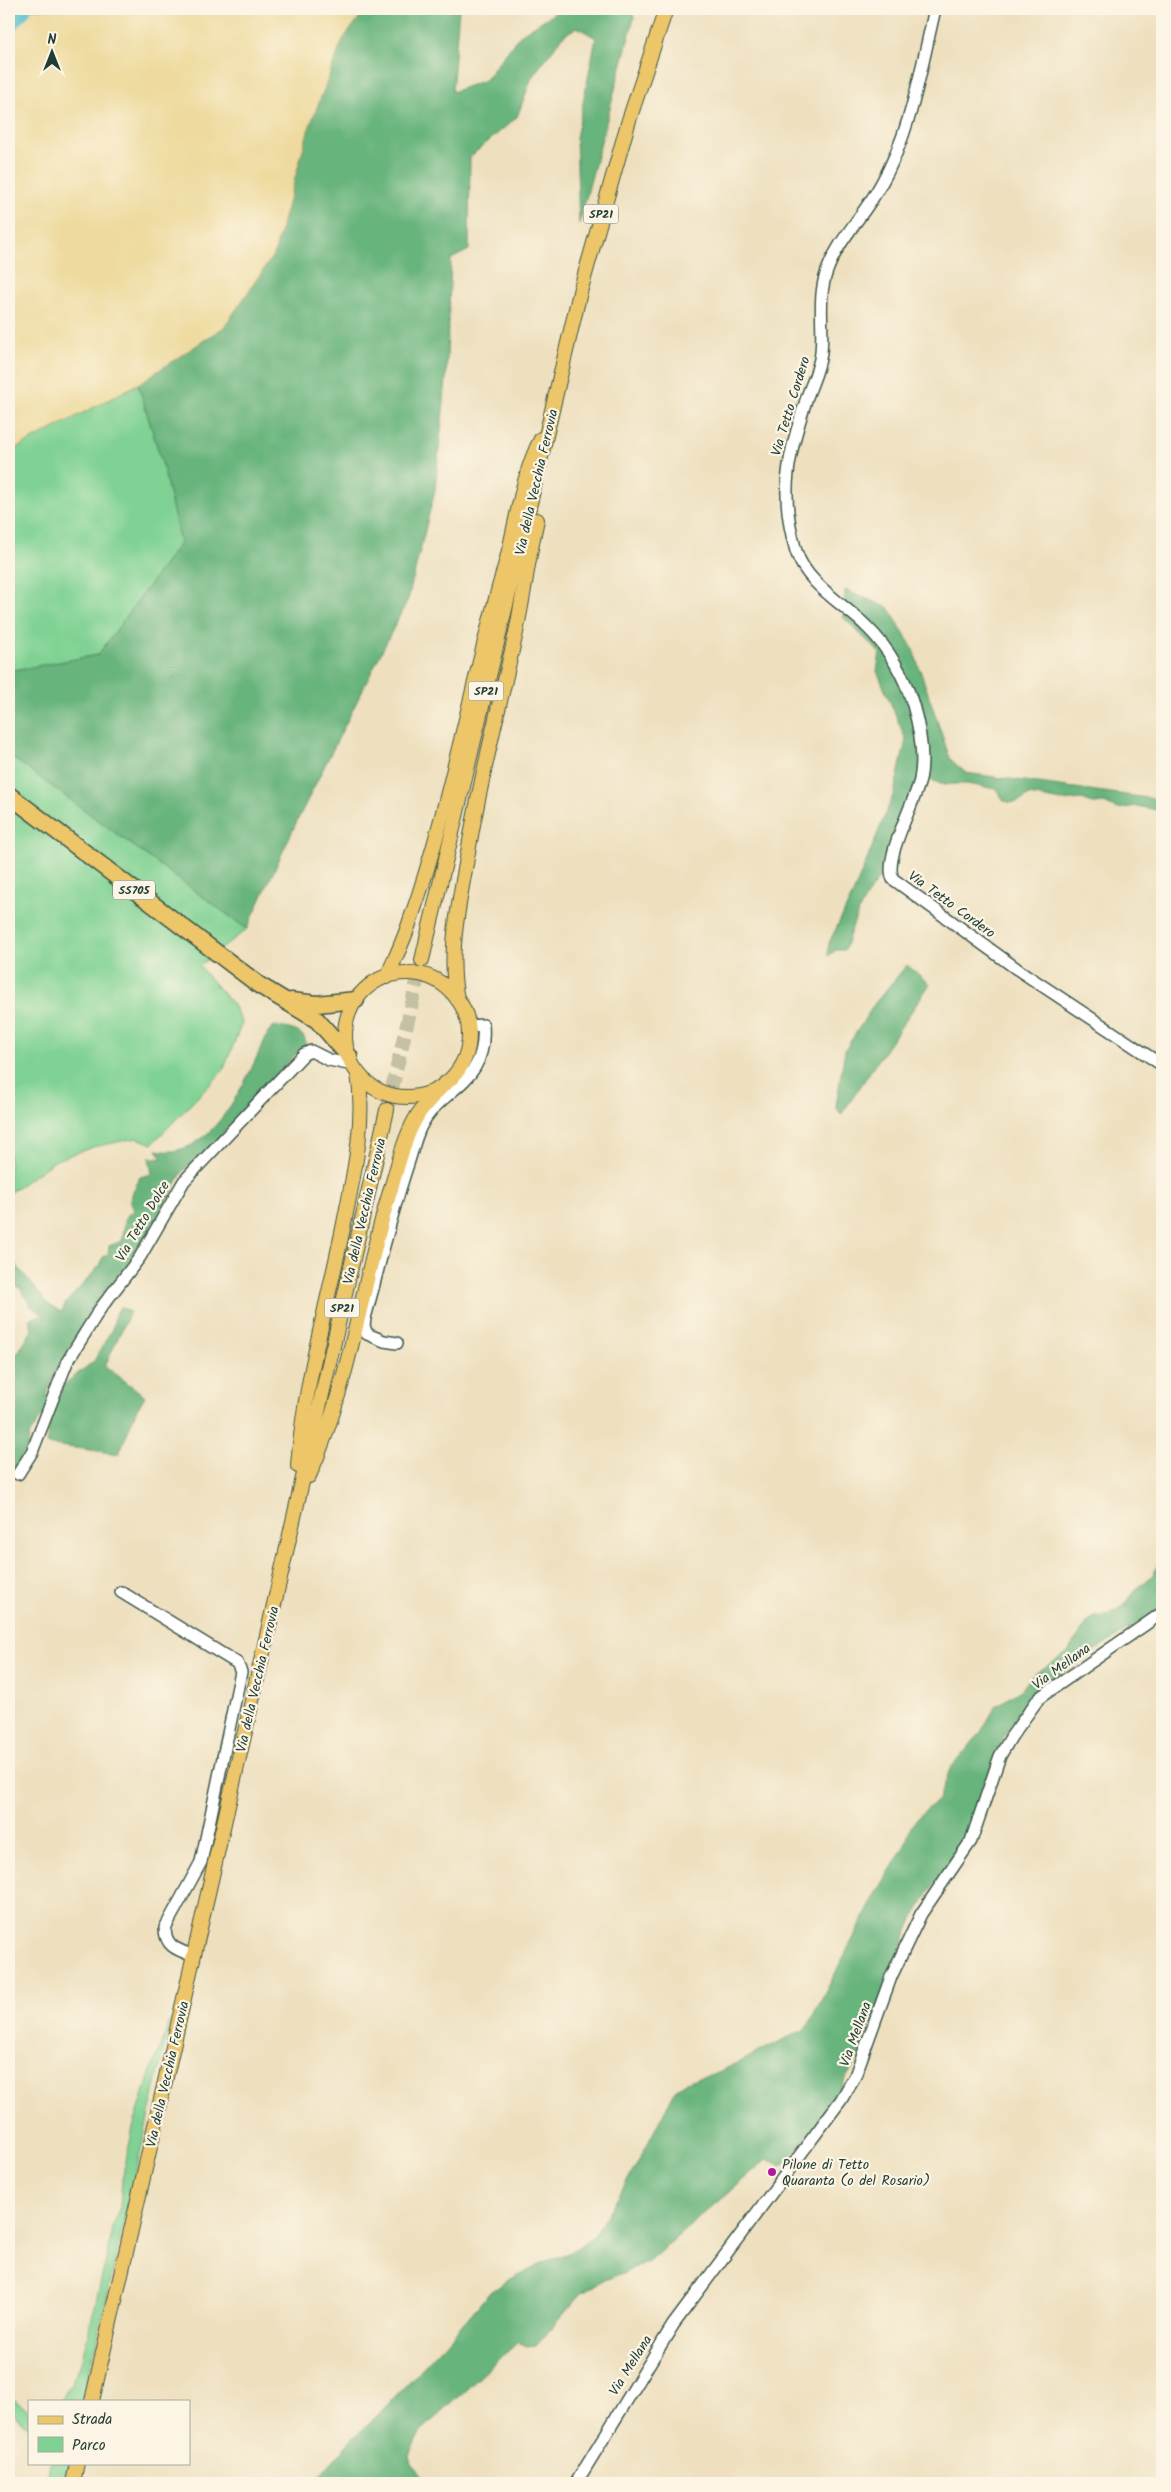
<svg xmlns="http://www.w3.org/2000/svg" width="1171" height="2492" font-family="Kalam,sans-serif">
<rect width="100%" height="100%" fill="#fcf5e5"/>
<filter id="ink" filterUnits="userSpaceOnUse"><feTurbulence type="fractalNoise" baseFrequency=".02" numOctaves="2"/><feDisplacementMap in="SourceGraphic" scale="10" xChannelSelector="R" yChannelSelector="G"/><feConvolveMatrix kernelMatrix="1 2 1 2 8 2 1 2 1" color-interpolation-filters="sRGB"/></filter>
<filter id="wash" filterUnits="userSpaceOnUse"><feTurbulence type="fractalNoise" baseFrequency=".0096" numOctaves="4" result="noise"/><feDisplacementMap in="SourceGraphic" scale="20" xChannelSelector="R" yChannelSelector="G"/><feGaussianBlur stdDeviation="1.12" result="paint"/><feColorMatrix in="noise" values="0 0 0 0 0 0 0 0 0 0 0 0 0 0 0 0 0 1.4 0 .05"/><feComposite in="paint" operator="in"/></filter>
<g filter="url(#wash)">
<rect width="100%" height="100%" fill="#eee0bf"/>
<g fill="#7fd293" stroke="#4f8864">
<polygon points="138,384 163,466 180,543 98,655 9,671 9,452"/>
<polygon points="9,755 247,929 199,966 233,1005 242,1023 223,1071 152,1144 137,1138 93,1147 56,1160 9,1193"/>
<polygon points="171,2019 83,2401 61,2401 80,2366 110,2244 112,2225 120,2207 122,2179 133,2128 151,2071"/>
<polygon points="9,2397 29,2410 29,2427 9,2410"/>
<polygon points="50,2463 69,2463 64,2483 47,2483"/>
</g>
<g fill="#67b47d" stroke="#437858">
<polygon points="366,9 459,9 452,92 485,80 520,35 561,9 631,9 634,18 579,224 576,138 596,38 577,27 564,35 532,77 517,117 470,157 469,250 451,259 446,381 435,490 408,599 297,821 247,929 9,755 9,671 98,655 180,543 163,466 138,384 224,327 274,254 308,131 343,39"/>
<path d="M845 590 889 608 913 649 950 759 966 773 1162 800V811L1136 806 1117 809 1104 803 1095 804 1082 799 1062 801 1029 795C1021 802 1015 804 1004 801L996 789 967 784H941L919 775 884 872C864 895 853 921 845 950H836L828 956 829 943 853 894 894 793 906 740 877 671 880 653 843 617Z"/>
<polygon points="907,965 930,984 841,1115 836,1106 845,1050 875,1003"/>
<path d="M274 1026C286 1029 304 1029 306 1043L253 1099 216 1141 183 1171 133 1261 96 1302 54 1375 46 1397 57 1399 67 1382 94 1361 113 1327 115 1315 120 1307 130 1312 105 1366 145 1396 136 1411 119 1454 46 1444 50 1419 41 1417 29 1436 28 1448 9 1478V1402L15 1386 10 1374 15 1357 32 1330 30 1319 38 1316 46 1318 30 1305 20 1288 13 1285 9 1279V1256L49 1305 61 1312 66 1303 101 1264 103 1257 108 1255 109 1246 122 1241 126 1216 134 1211 130 1199 140 1177 152 1174 149 1157 162 1159 157 1150C214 1163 250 1071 269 1031Z"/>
<path d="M1162 1560V1607L1042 1686 1027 1703 1005 1735 995 1757 967 1839 933 1886 914 1916 858 2057 835 2098 787 2163 781 2166 767 2159 647 2263 605 2280 582 2293 537 2345 527 2346 518 2342 421 2431 409 2455 411 2464 428 2483H313L354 2437 369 2424 446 2343 490 2292 504 2282 543 2262 571 2252 594 2236 635 2168 676 2089C689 2077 703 2079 718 2072 747 2060 773 2043 802 2031L809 2024 875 1896 905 1845 911 1827 917 1818 939 1799 950 1769 981 1732 996 1706 1021 1690 1033 1675 1067 1653 1088 1621 1097 1616 1107 1615 1124 1606 1135 1590 1151 1577Z"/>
</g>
<polygon fill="#eeda9e" stroke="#868c69" points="9,9 366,9 343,39 308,131 274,254 224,327 138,384 9,452"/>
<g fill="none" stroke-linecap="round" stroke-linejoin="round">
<polyline stroke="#54bfce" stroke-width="19" points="9,23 22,9"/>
</g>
</g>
<g filter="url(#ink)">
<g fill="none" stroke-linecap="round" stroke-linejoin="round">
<polyline stroke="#c5bfa3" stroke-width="14" stroke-dasharray="14 7" stroke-linecap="butt" points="387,1110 422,960"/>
<g stroke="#3e5549" stroke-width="14">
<g id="minor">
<path d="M935 9C921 68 911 133 880 186 864 215 838 240 827 271 817 298 824 325 821 352 820 367 812 383 807 397 789 455 778 490 796 551 806 584 844 604 867 627 888 647 905 677 913 705 920 729 925 755 920 780 914 804 883 859 893 879L1017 969 1162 1065"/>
<path d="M397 1343 384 1341 367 1334 364 1326 365 1318C379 1267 391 1214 408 1164 412 1152 415 1139 420 1128 440 1086 488 1086 483 1025L468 1026"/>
<polyline points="18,1474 32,1452 67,1362 100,1309 140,1257 184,1181 304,1054 311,1051 329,1060 353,1065"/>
<path d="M121 1592 237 1663 241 1672 201 1862 165 1928C165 1947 178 1950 194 1956"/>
<polyline points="576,2483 673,2325 841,2100 855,2076 891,1977 921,1914 971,1841 1000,1756 1011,1737 1039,1698 1162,1613"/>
</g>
</g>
<g stroke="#3e5549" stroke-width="16">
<g id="major">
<polyline points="422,960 580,292 629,120 666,9"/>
<circle cx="407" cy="1035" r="62"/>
<path d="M387 977C395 958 404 940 410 921 451 805 471 683 505 566 517 524 521 477 541 439"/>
<path d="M457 999C448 955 458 909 466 864 478 791 496 719 513 646 523 604 527 562 537 520"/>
<path d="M298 1466C304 1379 331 1294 347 1208 356 1164 365 1118 358 1073"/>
<path d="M309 1476C349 1387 361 1288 389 1195 398 1167 404 1134 421 1110 428 1101 437 1092 444 1084"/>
<polyline points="92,2401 387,1110"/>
<polyline points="73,2483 77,2463"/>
</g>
</g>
<g stroke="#3e5549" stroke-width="19">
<g id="highway">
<polyline points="9,795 259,985 317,1020 349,1056"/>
<polyline points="291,1001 317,1004 356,1000"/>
</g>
</g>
<use href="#minor" stroke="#fff" stroke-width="11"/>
<use href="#major" stroke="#ecc669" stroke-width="14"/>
<use href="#highway" stroke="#ecc669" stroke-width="16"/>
</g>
</g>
<circle fill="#b5179e" stroke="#fcf5e5" stroke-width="2" cx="772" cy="2172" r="5"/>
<g text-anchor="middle" stroke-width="4.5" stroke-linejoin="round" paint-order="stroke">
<g fill="#fcf5e5" stroke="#617469" stroke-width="1">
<rect x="583.5" y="204.5" width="35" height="19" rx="4"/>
<rect x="468.5" y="681.5" width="35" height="19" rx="4"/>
<rect x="113" y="880.5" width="42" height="19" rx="4"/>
<rect x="324.5" y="1298.5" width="35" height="19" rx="4"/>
</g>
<g font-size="12" font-weight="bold" fill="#1f3d34">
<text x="601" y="218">SP21</text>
<text x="486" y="695">SP21</text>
<text x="134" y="894">SS705</text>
<text x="342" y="1312">SP21</text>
</g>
<g font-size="14" fill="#1f3d34" stroke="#fcf5e5">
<text transform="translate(790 406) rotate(-73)" y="5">Via Tetto Cordero</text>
<text transform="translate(536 482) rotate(-77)" y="5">Via della Vecchia Ferrovia</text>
<text transform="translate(952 904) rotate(36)" y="5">Via Tetto Cordero</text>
<text transform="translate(364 1211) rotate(-77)" y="5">Via della Vecchia Ferrovia</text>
<text transform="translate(142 1221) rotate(-59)" y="5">Via Tetto Dolce</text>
<text transform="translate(1061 1666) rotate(-36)" y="5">Via Mellana</text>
<text transform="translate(257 1679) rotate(-77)" y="5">Via della Vecchia Ferrovia</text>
<text transform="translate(855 2034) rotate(-70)" y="5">Via Mellana</text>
<text transform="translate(167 2074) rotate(-77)" y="5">Via della Vecchia Ferrovia</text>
<text transform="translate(630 2365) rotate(-58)" y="5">Via Mellana</text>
</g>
<g font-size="14" fill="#1f3d34" stroke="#fcf5e5" text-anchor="start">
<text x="782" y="2169">Pilone di Tetto<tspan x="782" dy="16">Quaranta (o del Rosario)</tspan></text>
</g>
</g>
<rect width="1171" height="2492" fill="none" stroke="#fcf5e5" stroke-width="30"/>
<rect x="28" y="2400" width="162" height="65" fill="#fcf5e5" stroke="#a4ab9e"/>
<rect x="38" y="2416" width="25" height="8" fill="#ecc669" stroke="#a4ab9e"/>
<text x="72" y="2424" font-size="15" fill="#1f3d34">Strada</text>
<rect x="38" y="2437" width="25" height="15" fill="#7fd293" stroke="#a4ab9e"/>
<text x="72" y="2450" font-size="15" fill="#1f3d34">Parco</text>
<g transform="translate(52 52)" stroke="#fcf5e5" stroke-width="4" paint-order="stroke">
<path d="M0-4L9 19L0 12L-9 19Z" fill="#1f3d34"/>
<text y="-8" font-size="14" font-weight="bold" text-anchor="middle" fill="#1f3d34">N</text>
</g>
</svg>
